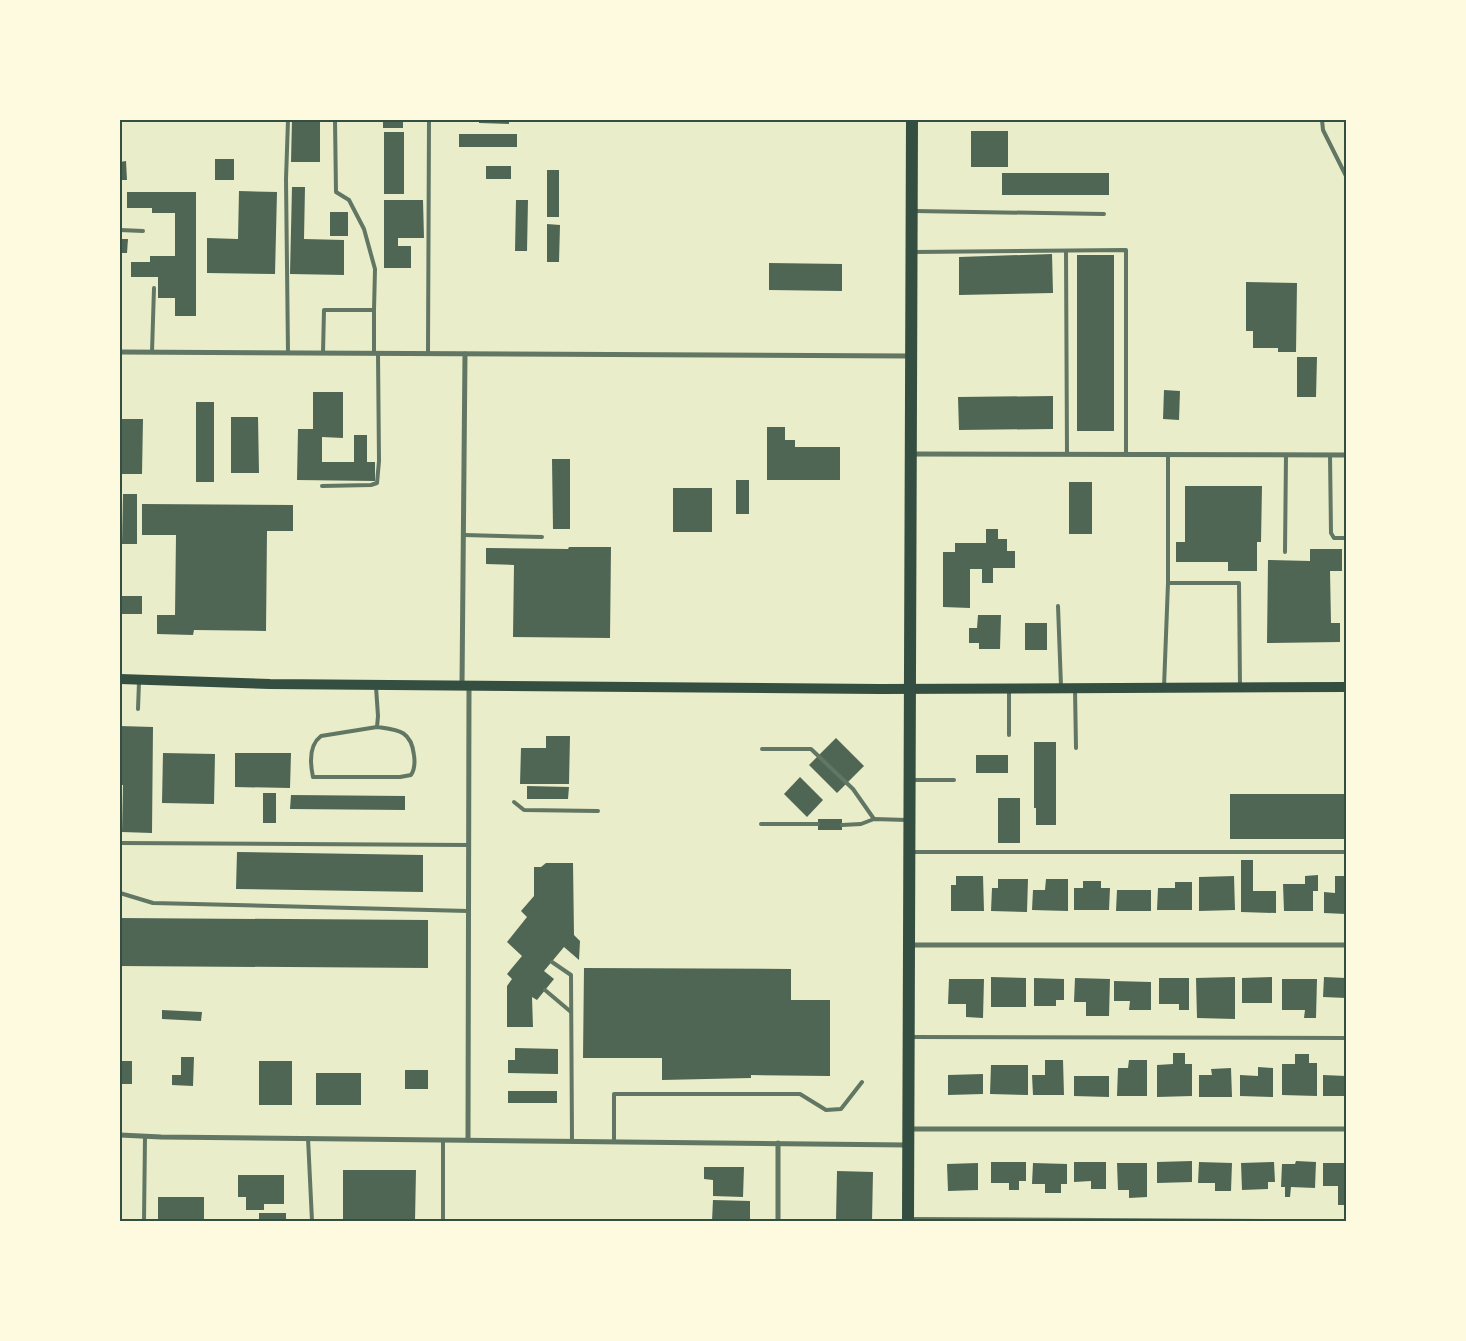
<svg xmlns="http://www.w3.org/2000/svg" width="1466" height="1341" font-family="Barlow,sans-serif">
<rect width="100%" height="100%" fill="#e9edc9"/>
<g fill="#4f6655">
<polygon points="292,120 320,120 320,162 291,162"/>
<rect x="383" y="120" width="20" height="8"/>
<polygon points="479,120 509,120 509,124 479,123"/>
<rect x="971" y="131" width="37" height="36"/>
<rect x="384" y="132" width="20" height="62"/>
<rect x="459" y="134" width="58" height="13"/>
<rect x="215" y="159" width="19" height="21"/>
<polygon points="126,161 127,180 120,180 120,162"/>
<rect x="486" y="166" width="25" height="13"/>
<rect x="547" y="170" width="12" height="47"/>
<rect x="1002" y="173" width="107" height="22"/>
<polygon points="292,187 305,187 304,239 344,240 344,275 290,274"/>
<polygon points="239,191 277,192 275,274 207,273 207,238 238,239"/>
<polygon points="127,192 196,192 196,316 175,316 175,298 158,298 158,277 131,277 131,262 150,262 150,256 175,256 175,213 152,213 152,208 127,208"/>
<polygon points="384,200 423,200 424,238 398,238 398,246 411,246 411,268 384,268"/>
<polygon points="516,200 528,200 527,251 515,251"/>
<rect x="330" y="212" width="18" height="24"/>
<polygon points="547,224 560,225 559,262 547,262"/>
<polygon points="120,239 128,239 127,253 120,253"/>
<polygon points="1052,254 1053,293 959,295 959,257"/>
<rect x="1077" y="255" width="37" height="176"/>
<polygon points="769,263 842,264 842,291 769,290"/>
<polygon points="1246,282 1297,283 1296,352 1278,352 1278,348 1253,348 1253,331 1246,331"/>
<polygon points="1297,357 1317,357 1316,397 1297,397"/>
<polygon points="1164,390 1180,391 1179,420 1163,419"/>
<polygon points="313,392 343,392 343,438 322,437 322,462 354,462 354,435 367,435 367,462 375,462 375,481 297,480 298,429 313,429"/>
<polygon points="1053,396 1053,429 959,430 958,397"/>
<rect x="196" y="402" width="18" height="80"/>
<polygon points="231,417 258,417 259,473 231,473"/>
<polygon points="122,419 143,419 142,474 121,474"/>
<polygon points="767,427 785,427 785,440 795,440 795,447 840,447 840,480 767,480"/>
<polygon points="552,459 570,459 570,529 553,529"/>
<rect x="736" y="480" width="13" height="34"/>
<rect x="1069" y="482" width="23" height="52"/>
<polygon points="1185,486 1262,486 1261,542 1257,542 1257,571 1228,571 1228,562 1176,562 1176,542 1185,542"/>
<rect x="673" y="488" width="39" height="44"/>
<polygon points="123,494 137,494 137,544 122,544"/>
<polygon points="142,504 293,505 293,531 267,531 266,631 194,630 193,635 157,634 157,615 175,615 176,535 142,535"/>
<polygon points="986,529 998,529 998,539 1007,539 1007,551 1015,551 1015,568 993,568 993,583 982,583 982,569 970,569 970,608 943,607 943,552 955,552 955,543 986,543"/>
<polygon points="569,547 611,547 610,638 513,637 514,565 486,564 486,548 568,549"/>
<polygon points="1310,549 1342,549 1342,571 1330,571 1331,623 1340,623 1340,642 1267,643 1268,560 1310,561"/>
<rect x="120" y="596" width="22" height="18"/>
<polygon points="978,615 1001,615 1000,649 979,649 979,643 969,643 969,628 977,628"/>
<rect x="1025" y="623" width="22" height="27"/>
<polygon points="120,726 153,727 152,833 122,832 123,785 120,785"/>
<polygon points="546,736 570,736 569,784 520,784 521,748 546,748"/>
<polygon points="836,738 864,766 837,793 809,765"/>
<polygon points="1034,742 1056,742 1056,825 1036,825 1036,808 1034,808"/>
<polygon points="163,753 215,754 214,804 162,803"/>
<polygon points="235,753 291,753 290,788 235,787"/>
<rect x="976" y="755" width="32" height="18"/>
<polygon points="800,777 823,800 807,817 784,794"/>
<polygon points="527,786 569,787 568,799 527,799"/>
<rect x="263" y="793" width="13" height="30"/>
<rect x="1230" y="794" width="116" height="45"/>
<polygon points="291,795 405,796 405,810 290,809"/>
<rect x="998" y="798" width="22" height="45"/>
<rect x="818" y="819" width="24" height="11"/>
<polygon points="237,852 423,855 423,892 236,889"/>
<polygon points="1241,860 1253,860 1253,891 1276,891 1276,913 1241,912"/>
<polygon points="546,863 573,863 574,935 580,941 579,960 564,947 544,971 554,979 537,1000 532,997 533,1027 507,1027 507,986 512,979 507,974 522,956 507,942 527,917 521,911 534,896 534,867 541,867"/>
<polygon points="1318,875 1318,891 1313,891 1313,911 1284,911 1283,884 1305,884 1305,876"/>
<polygon points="956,876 983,876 984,911 951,911 951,885 956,885"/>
<polygon points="1234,876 1235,910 1199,911 1199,877"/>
<polygon points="1335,876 1346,876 1346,914 1324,913 1324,892 1335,893"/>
<polygon points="998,879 1028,879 1027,912 991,911 992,888 998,888"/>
<polygon points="1046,879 1068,879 1068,911 1032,910 1033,890 1045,890"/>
<polygon points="1083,881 1101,881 1101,888 1110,888 1109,910 1074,910 1074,888 1083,888"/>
<polygon points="1175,882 1192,882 1192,910 1157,910 1158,888 1175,888"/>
<polygon points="1117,890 1151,890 1151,911 1116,911"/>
<polygon points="120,918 428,920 428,968 120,966"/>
<polygon points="584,968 791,969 791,1000 830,1000 830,1076 751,1075 751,1078 662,1080 662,1058 583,1058"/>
<polygon points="991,977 1026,978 1026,1007 991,1007"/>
<polygon points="1235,977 1235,1019 1197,1018 1196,978"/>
<polygon points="1272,977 1272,1003 1242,1003 1242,978"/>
<polygon points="1324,977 1346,978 1346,998 1323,997"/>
<polygon points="1034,978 1064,979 1064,1000 1056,1000 1056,1006 1034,1006"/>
<polygon points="1075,978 1110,979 1109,1016 1086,1016 1086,1002 1074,1002"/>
<polygon points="1159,978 1189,978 1189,1010 1179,1010 1179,1004 1159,1004"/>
<polygon points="949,979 984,979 983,1018 966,1017 966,1004 948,1004"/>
<polygon points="1282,979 1317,979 1316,1018 1304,1018 1305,1010 1282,1010"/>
<polygon points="1114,981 1151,982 1151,1010 1129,1010 1130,1001 1114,1001"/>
<polygon points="162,1010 202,1012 201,1021 162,1019"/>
<polygon points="515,1048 558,1049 558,1074 508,1073 508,1060 515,1060"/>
<polygon points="1173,1053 1185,1053 1185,1064 1192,1064 1192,1096 1157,1097 1157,1065 1173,1064"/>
<polygon points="1295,1054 1309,1054 1309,1063 1317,1063 1317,1096 1282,1095 1282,1064 1295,1064"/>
<polygon points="181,1057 194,1057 193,1086 172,1085 172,1075 181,1075"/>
<polygon points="1045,1060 1063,1060 1064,1095 1033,1095 1032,1075 1045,1075"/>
<polygon points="1129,1060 1147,1060 1147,1096 1117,1096 1118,1068 1128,1068"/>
<rect x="120" y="1061" width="12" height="23"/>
<rect x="259" y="1061" width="33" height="44"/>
<polygon points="991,1065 1028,1065 1028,1095 990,1094"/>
<polygon points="1258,1067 1273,1068 1273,1097 1240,1096 1240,1075 1258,1076"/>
<polygon points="1231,1068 1232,1097 1199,1097 1199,1075 1212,1075 1211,1069"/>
<rect x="405" y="1070" width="23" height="19"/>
<rect x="316" y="1073" width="45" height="32"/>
<polygon points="983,1074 983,1094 948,1095 948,1075"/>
<polygon points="1323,1075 1346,1076 1346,1096 1323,1096"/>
<polygon points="1074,1076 1109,1076 1109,1097 1074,1096"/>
<rect x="508" y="1091" width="49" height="12"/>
<polygon points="1192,1161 1192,1182 1157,1183 1157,1162"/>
<polygon points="1296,1161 1316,1162 1315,1188 1291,1187 1290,1197 1285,1197 1285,1187 1281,1187 1282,1164 1295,1164"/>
<polygon points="991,1162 1026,1162 1026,1181 1019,1181 1019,1190 1009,1190 1009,1183 991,1183"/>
<polygon points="1074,1162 1106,1162 1106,1189 1091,1189 1091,1181 1074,1182"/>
<polygon points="1199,1162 1232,1163 1231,1191 1215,1191 1215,1183 1198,1183"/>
<polygon points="1274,1162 1275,1182 1268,1182 1268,1189 1242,1190 1241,1163"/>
<polygon points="978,1163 978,1190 948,1191 947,1164"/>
<polygon points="1033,1163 1067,1164 1067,1184 1061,1184 1061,1193 1045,1193 1045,1184 1032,1184"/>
<polygon points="1117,1163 1147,1163 1147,1197 1129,1198 1129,1190 1118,1190"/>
<polygon points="1323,1163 1346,1163 1346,1205 1338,1205 1338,1186 1323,1186"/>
<polygon points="704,1167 744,1167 743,1197 713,1196 713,1180 704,1179"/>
<polygon points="343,1170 416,1170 415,1221 343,1221"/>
<polygon points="837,1171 873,1172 872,1221 836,1221"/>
<polygon points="238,1175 284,1175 284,1204 264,1204 264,1210 246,1210 246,1197 238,1197"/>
<rect x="158" y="1197" width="46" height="24"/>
<polygon points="713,1200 750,1201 750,1221 712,1221"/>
<rect x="259" y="1213" width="27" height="8"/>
</g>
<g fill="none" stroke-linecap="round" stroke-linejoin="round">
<g stroke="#617663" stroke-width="4">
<polyline points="288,120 286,179 288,353"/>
<polyline points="1322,120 1323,130 1346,176"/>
<polyline points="914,211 1104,214"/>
<polyline points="120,230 143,231"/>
<polyline points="1066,251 1067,454"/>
<polyline points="914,252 1126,250 1126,454"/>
<polyline points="152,352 154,288"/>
<polyline points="323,353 324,310 374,310 375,269 364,229 349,200 336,192 335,120"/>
<polyline points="374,353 374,310"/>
<polyline points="428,354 429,120"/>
<polyline points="1330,455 1331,533 1334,538 1346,538"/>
<polyline points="322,486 371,485 377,483 379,461 378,353"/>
<polyline points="464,535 542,537"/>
<polyline points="1285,552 1286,455"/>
<polyline points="1168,583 1239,583 1240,687"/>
<polyline points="1058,606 1061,686"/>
<path d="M376 687 378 716 377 727 321 736C309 745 310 763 313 777H400L411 775C415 769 415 762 414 755 411 730 398 730 377 727"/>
<polyline points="1164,687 1168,583 1168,454"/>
<polyline points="1009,689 1009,735"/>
<polyline points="1075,689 1076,748"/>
<polyline points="138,709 139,682"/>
<polyline points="762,749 811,749 853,789 874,819"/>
<polyline points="911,780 954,780"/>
<polyline points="514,802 524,810 598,811"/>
<polyline points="761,824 818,824"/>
<polyline points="842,825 861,824 874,819 907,820"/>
<polyline points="120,843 468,845"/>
<polyline points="911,852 1346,852"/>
<polyline points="120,893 153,903 468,911"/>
<polyline points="552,962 571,975 572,1141"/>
<polyline points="545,990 571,1012"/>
<polyline points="911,1037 1346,1038"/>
<polyline points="308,1138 312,1221"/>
<polyline points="443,1140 443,1221"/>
<polyline points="614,1141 614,1094 800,1094 826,1110 841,1109 862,1082"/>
<polyline points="909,1219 1265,1221"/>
<polyline points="144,1221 145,1136"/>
</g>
<g stroke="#617663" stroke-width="5">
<polyline points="120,352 910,356"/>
<polyline points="912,454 1346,455"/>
<polyline points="462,685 465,354"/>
<polyline points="909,945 1346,945"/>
<polyline points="909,1129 1346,1129"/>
<polyline points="120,1135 161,1137 907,1145"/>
<polyline points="468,1140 469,685"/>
<polyline points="778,1221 778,1143"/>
</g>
<polyline stroke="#344e41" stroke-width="10" points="120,679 270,684 880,689 1346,687"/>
<polyline stroke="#344e41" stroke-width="12" points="908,1221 912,120"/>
</g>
<rect width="1466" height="1341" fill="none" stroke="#fefae0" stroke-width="242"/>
<rect x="121" y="121" width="1224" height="1099" fill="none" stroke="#344e41" stroke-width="2"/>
</svg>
